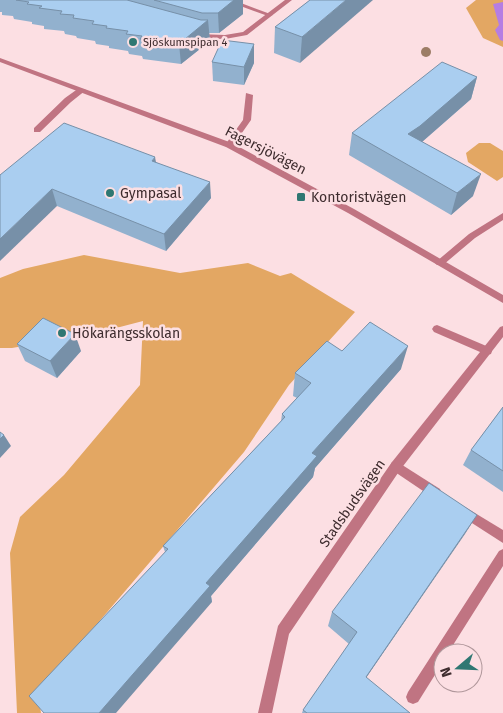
<svg xmlns="http://www.w3.org/2000/svg" width="503" height="713" font-family="'Fira Sans',sans-serif">
<rect width="100%" height="100%" fill="#fcdfe3"/>
<g fill="#e3a763">
<polygon points="476,0 503,0 503,47 483,38 466,8"/>
<polygon points="479,143 490,143 503,151 503,177 497,181 468,162 466,153"/>
<polygon points="84,255 180,273 248,263 280,276 291,273 355,312 289,385 244,452 38,693 41,713 17,713 10,553 20,517 64,475 140,385 143,321 93,334 12,348 0,348 0,278 23,269"/>
</g>
<polygon fill="#b57de3" points="503,2 503,41 500,40 495,30 499,25 493,4"/>
<g fill="none" stroke-linecap="round" stroke-linejoin="round">
<g fill="#c07482" fill-rule="evenodd">
<polygon points="224,0 233,0 273,15 268,16"/>
<polygon points="79,88 86,90 71,102 40,132 34,132 34,128 65,98"/>
<polygon points="246,93 253,95 251,120 232,147 226,147 225,145 243,120"/>
<polygon points="437,325 491,348 492,351 491,354 487,355 434,332 432,329 434,326"/>
<polygon points="396,461 440,489 442,493 440,497 436,498 432,497 392,470 390,466 392,462"/>
<polygon points="465,507 503,530 503,543 461,516 459,512 461,508"/>
<polygon points="503,549 503,566 448,653 443,653 443,662 418,702 413,704 408,702 406,697 408,692 499,551"/>
</g>
<g fill="#c07482" fill-rule="evenodd">
<polygon points="285,0 292,0 247,35 225,39 197,38 194,36 197,34 225,35 243,32"/>
<polygon points="503,213 503,220 475,238 443,265 437,265 435,263 437,261 469,234"/>
<polygon points="503,326 503,337 400,470 289,634 272,713 258,713 278,626 392,462 500,327"/>
</g>
<polygon fill="#c07482" fill-rule="evenodd" points="0,58 232,143 354,209 503,295 503,303 348,213 226,147 0,62"/>
</g>
<circle fill="#9c7d66" cx="426" cy="52" r="5"/>
<g fill="#92b1ce">
<polygon points="0,0 243,0 243,14 219,33 209,33 210,41 181,64 143,59 142,56 129,54 128,51 109,48 109,46 96,44 95,41 77,38 76,36 65,34 64,31 44,29 44,26 32,24 32,22 14,19 13,16 2,15 2,12 0,12"/>
<polygon points="310,0 300,63 274,53 275,27"/>
<polygon points="254,44 254,63 244,85 213,81 212,62"/>
<polygon points="477,77 471,99 422,142 473,196 451,215 349,155 352,133"/>
<polygon points="156,162 211,198 166,251 57,206 0,175"/>
<polygon points="17,344 81,351 57,378 25,361"/>
<polygon points="342,351 401,369 315,468 313,477 211,596 212,602 165,552 163,546 281,421 282,414 297,398 293,396 295,373"/>
<polygon points="503,407 503,492 463,465 471,450"/>
<polygon points="477,515 366,678 410,713 302,713 303,710 349,644 328,626 332,612"/>
</g>
<g fill="#7790a8">
<polygon points="234,0 243,0 243,14 219,33 218,13"/>
<polygon points="346,0 373,0 300,63 302,37"/>
<polygon points="208,20 210,41 181,64 179,44"/>
<polygon points="254,44 254,63 244,85 244,67"/>
<polygon points="477,77 471,99 415,148 408,134"/>
<polygon points="155,157 158,173 152,161"/>
<polygon points="481,174 473,196 451,215 457,193"/>
<polygon points="210,182 211,198 166,251 164,234"/>
<polygon points="52,189 57,206 0,261 0,239"/>
<polygon points="75,334 81,351 57,378 50,361"/>
<polygon points="408,346 401,369 315,468 313,477 211,596 212,602 116,713 99,713 312,453"/>
<polygon points="4,435 11,446 0,458 0,439"/>
<polygon points="477,515 465,534 359,688 366,677"/>
</g>
<g fill="#aacef0" stroke="#7790a8">
<polygon points="16,0 127,0 201,20 208,20 179,44 140,39 142,36 126,34 128,31 106,28 107,26 92,24 94,21 73,18 74,15 60,14 62,11 39,8 42,6 27,4 29,2"/>
<polygon points="154,0 234,0 218,13 202,13"/>
<polygon points="310,0 346,0 302,37 275,27"/>
<polygon points="222,40 254,44 244,67 212,62"/>
<polygon points="442,62 477,77 420,126 408,134 481,174 457,193 352,133"/>
<polygon points="64,123 155,157 152,161 210,182 164,234 52,189 0,239 0,175"/>
<polygon points="43,318 75,334 50,361 17,344"/>
<polygon points="370,322 408,346 312,453 317,456 206,583 210,586 99,713 44,713 29,696 168,549 163,546 285,417 282,414 311,383 295,373 327,341 342,351"/>
<polygon points="503,407 503,471 471,450"/>
<polygon points="0,432 4,435 0,439"/>
<polygon points="429,483 477,515 366,677 410,713 307,713 303,710 357,632 332,612"/>
</g>
<g fill="#2f7772" stroke="#fcdfe3" stroke-width="2">
<circle cx="133" cy="42" r="5"/>
<circle cx="110" cy="193" r="5"/>
<rect x="296" y="192" width="10" height="10" rx="2.5"/>
<circle cx="62" cy="333" r="5"/>
</g>
<g text-anchor="middle" stroke-width="5" stroke-linejoin="round" paint-order="stroke">
<g font-size="11" fill="#3e2c2e" stroke="#fcdfe3" text-anchor="start">
<text x="143" y="46">Sjöskumspipan 4</text>
</g>
<g font-size="14" fill="#3e2c2e" stroke="#fcdfe3">
<text transform="translate(266 150) rotate(27)" y="5">Fagersjövägen</text>
<text transform="translate(352 503) rotate(-55)" y="5">Stadsbudsvägen</text>
</g>
<g font-size="14" fill="#3e2c2e" stroke="#fcdfe3" text-anchor="start">
<text x="120" y="198">Gympasal</text>
<text x="311" y="202">Kontoristvägen</text>
<text x="72" y="338">Hökarängsskolan</text>
</g>
</g>
<g transform="translate(458 668) rotate(251)"><circle r="24" fill="#fcdfe3" stroke="#b0979b"/>
<path d="M0-4L9 19L0 12L-9 19Z" fill="#2f7772"/>
<text y="-8" font-size="14" font-weight="bold" text-anchor="middle" fill="#3e2c2e">N</text>
</g>
</svg>
